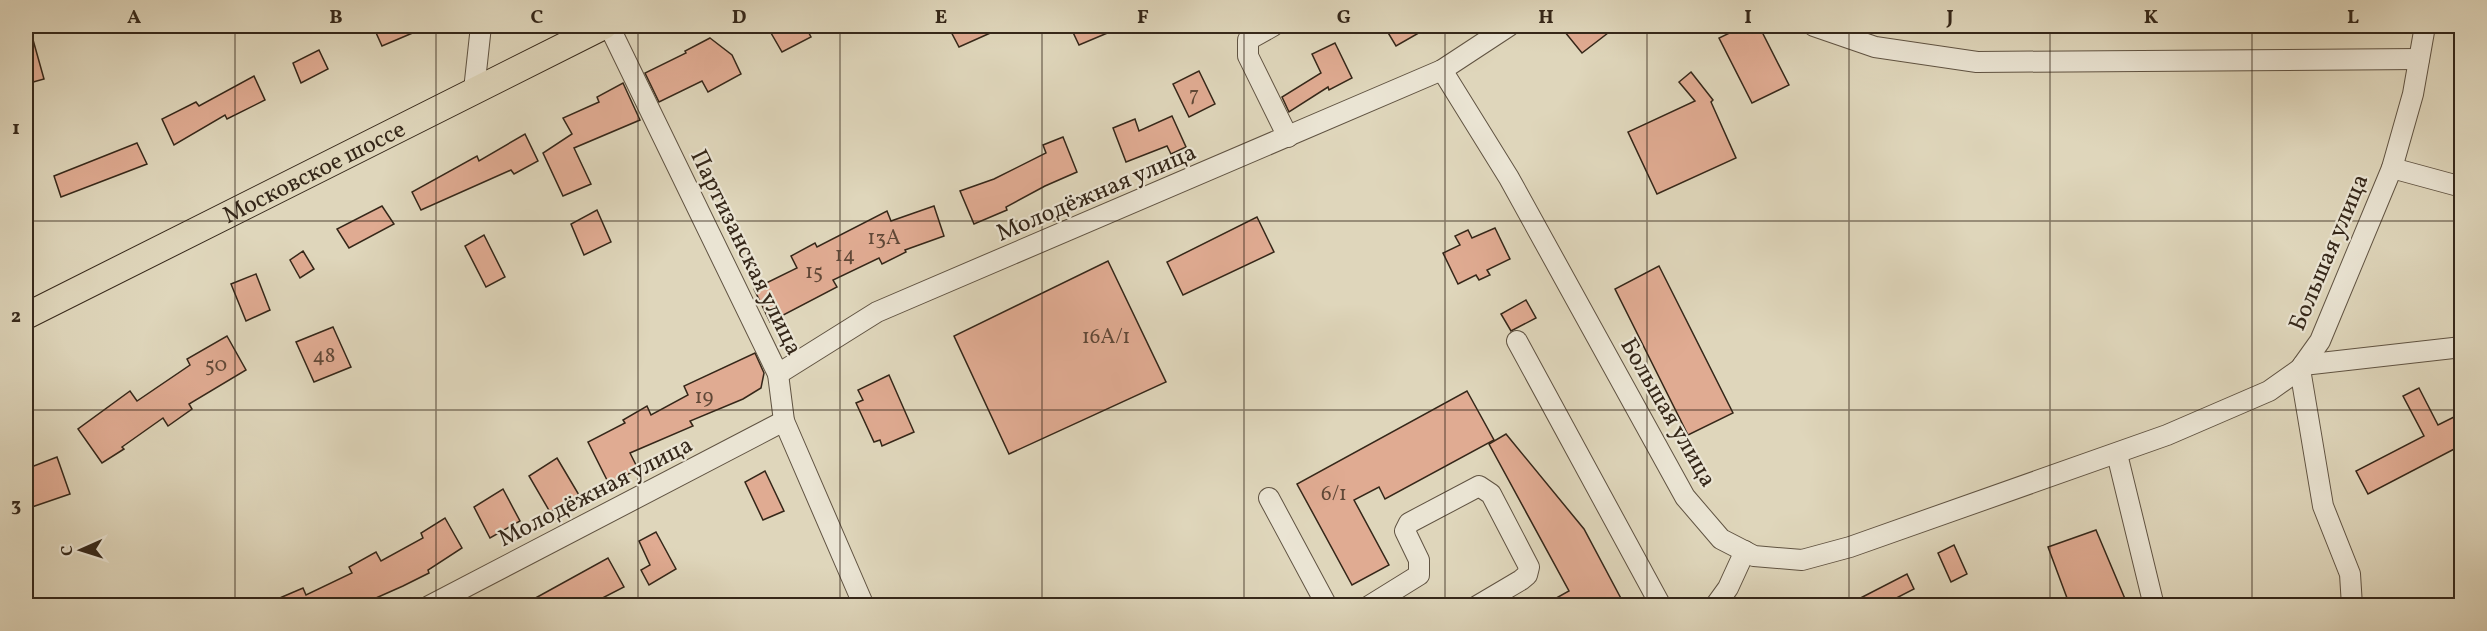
<svg xmlns="http://www.w3.org/2000/svg" width="2487" height="631" font-family="Vollkorn,serif">
<rect width="100%" height="100%" fill="#dfd6bb"/>
<filter id="stains"><feTurbulence type="fractalNoise" baseFrequency=".00333" numOctaves="4"/><feColorMatrix values="0 0 0 0 .2 0 0 0 0 .09 0 0 0 0 .02 0 0 0 .5 -.17"/></filter>
<radialGradient id="worn" r=".72"><stop offset=".6" stop-color="#630" stop-opacity="0"/><stop offset="1" stop-color="#630" stop-opacity=".3"/></radialGradient>
<g fill="#e0ab92" stroke="#352719" stroke-width="1.5">
<polygon points="373,26 429,26 382,46"/>
<polygon points="767,26 805,26 811,37 782,52"/>
<polygon points="948,26 1006,26 959,47"/>
<polygon points="1070,26 1124,26 1079,45"/>
<polygon points="1384,26 1431,26 1396,46"/>
<polygon points="1560,26 1617,26 1582,53"/>
<polygon points="1744,26 1759,26 1789,85 1752,103 1719,38"/>
<polygon points="30,29 44,79 26,84 26,30"/>
<polygon points="710,38 732,55 741,74 708,92 702,81 659,102 645,73 686,53 685,51"/>
<polygon points="1335,43 1352,78 1329,90 1328,87 1289,112 1282,97 1321,73 1312,54"/>
<polygon points="319,50 328,69 301,83 293,63"/>
<polygon points="1199,71 1215,104 1189,117 1173,84"/>
<polygon points="1691,72 1713,100 1711,102 1736,158 1657,194 1628,132 1695,101 1679,82"/>
<polygon points="254,76 265,100 227,119 225,115 174,145 162,119 196,102 199,106"/>
<polygon points="623,83 640,120 574,148 591,184 563,196 543,153 572,134 563,118 599,102 597,97"/>
<polygon points="1172,116 1186,147 1171,154 1167,146 1126,162 1113,128 1135,119 1139,131"/>
<polygon points="525,134 538,161 514,174 511,170 421,210 412,192 477,156 479,161"/>
<polygon points="1063,137 1077,172 1045,186 1006,207 1007,210 974,224 960,191 994,179 1046,153 1043,145"/>
<polygon points="137,143 147,164 61,197 54,176"/>
<polygon points="382,206 394,224 349,248 337,229"/>
<polygon points="934,206 944,236 905,250 906,252 882,264 879,258 833,280 837,287 770,322 754,289 797,268 791,256 815,243 817,247 887,211 891,221"/>
<polygon points="597,210 611,242 584,255 571,224"/>
<polygon points="1257,217 1274,252 1183,295 1167,262"/>
<polygon points="1495,228 1510,259 1487,270 1490,275 1479,280 1476,275 1458,284 1443,253 1460,245 1455,236 1468,230 1472,238"/>
<polygon points="484,235 505,277 486,287 465,246"/>
<polygon points="303,251 314,269 300,278 290,260"/>
<polygon points="1108,261 1166,382 1009,454 954,336"/>
<polygon points="1659,266 1733,413 1688,435 1615,289"/>
<polygon points="256,274 270,310 246,321 231,284"/>
<polygon points="1526,300 1536,318 1511,331 1501,314"/>
<polygon points="333,327 351,367 314,382 296,342"/>
<polygon points="227,336 246,370 189,404 192,409 168,426 163,418 122,447 124,449 102,463 78,429 130,391 137,401 190,365 187,359"/>
<polygon points="755,353 764,373 761,388 743,399 690,421 693,426 630,453 638,469 609,484 588,442 625,423 623,420 647,406 651,415 688,395 684,386"/>
<polygon points="889,375 914,432 882,446 880,440 874,442 856,403 863,400 858,390"/>
<polygon points="2419,388 2438,425 2462,413 2462,445 2368,494 2356,471 2424,436 2403,396"/>
<polygon points="1467,391 1494,440 1385,499 1379,487 1354,500 1389,565 1352,585 1297,484"/>
<polygon points="1506,434 1584,529 1625,606 1542,606 1569,591 1489,444"/>
<polygon points="57,457 70,494 32,507 26,489 26,469"/>
<polygon points="557,458 579,495 550,512 529,476"/>
<polygon points="765,471 784,511 763,520 745,482"/>
<polygon points="503,489 520,521 490,538 474,507"/>
<polygon points="445,518 462,548 428,570 429,573 403,586 358,606 261,606 303,588 306,595 352,573 349,567 376,552 381,561 423,538 421,533"/>
<polygon points="2096,530 2128,606 2070,606 2048,547"/>
<polygon points="656,532 676,569 649,585 641,570 650,565 639,541"/>
<polygon points="1954,545 1967,574 1951,582 1938,553"/>
<polygon points="608,558 624,587 587,606 521,606"/>
<polygon points="1907,574 1914,589 1881,606 1845,606"/>
</g>
<g fill="none" stroke-linecap="round" stroke-linejoin="round">
<g stroke="#605342" stroke-width="22">
<g id="minor">
<polyline points="609,26 778,374 784,421 864,606"/>
<polyline points="1273,26 1248,40 1248,56 1288,137"/>
<polyline points="1814,26 1875,47 1977,62 2419,59"/>
<polyline points="1442,70 1509,178 1685,497 1721,539 1754,556 1802,560 1850,547 2167,435 2269,391 2300,369 2320,341 2392,168 2413,94 2425,26"/>
<polyline points="474,90 481,26"/>
<polyline points="2392,168 2462,187"/>
<polyline points="1517,341 1661,606"/>
<polyline points="2303,365 2462,347"/>
<polyline points="2300,369 2323,506 2350,574 2352,606"/>
<polyline points="778,374 877,312 1442,70 1509,26"/>
<polyline points="2117,454 2154,606"/>
<polyline points="1269,498 1327,606"/>
<polyline points="429,606 784,421"/>
<polyline points="1369,606 1419,575 1419,560 1405,531 1409,523 1479,486 1491,494 1529,567 1527,575 1521,580 1477,606"/>
<polyline points="1715,606 1728,588 1745,551"/>
</g>
</g>
<g stroke="#352719" stroke-width="28">
<g id="major">
<path id="s1" d="M26 316 604 26"/>
</g>
</g>
<use href="#minor" stroke="#eae4d3" stroke-width="20"/>
<use href="#major" stroke="#dfd6bb" stroke-width="26"/>
</g>
<path fill="none" stroke="#352719" stroke-width="1.5" stroke-opacity="0.55" d="M235 26V606M436 26V606M638 26V606M840 26V606M1042 26V606M1244 26V606M1445 26V606M1647 26V606M1849 26V606M2050 26V606M2252 26V606M26 221H2462M26 410H2462"/>
<g text-anchor="middle" stroke-width="4.5" stroke-linejoin="round" paint-order="stroke">
<g font-size="21" fill="#604837">
<text x="1194" y="101">7</text>
<text x="884" y="244">13А</text>
<text x="845" y="261">14</text>
<text x="814" y="278">15</text>
<text x="1106" y="343">16A/1</text>
<text x="324" y="362">48</text>
<text x="216" y="371">50</text>
<text x="704" y="403">19</text>
<text x="1334" y="500">6/1</text>
</g>
<g font-size="24" fill="#352719" stroke="#eae4d3">
<text dy="8" stroke="none"><textPath href="#s1" startOffset="322">Московское шоссе</textPath></text>
<text transform="translate(1096 192) rotate(-23)" y="8">Молодёжная улица</text>
<text transform="translate(747 252) rotate(64)" y="8">Партизанская улица</text>
<text transform="translate(2328 252) rotate(-67)" y="8">Большая улица</text>
<text transform="translate(1669 412) rotate(60)" y="8">Большая улица</text>
<text transform="translate(595 491) rotate(-27)" y="8">Молодёжная улица</text>
</g>
</g>
<rect width="2487" height="631" fill="none" stroke="#dfd6bb" stroke-width="66"/>
<g transform="translate(81 550) rotate(267)" stroke="#eae4d3" stroke-width="4.5" paint-order="stroke">
<path d="M0-4.5L10 22L0 15L-10 22Z" fill="#352719"/>
<text y="-9" font-size="16" font-weight="bold" text-anchor="middle" fill="#352719">С</text>
</g>
<rect x="33" y="33" width="2421" height="565" fill="none" stroke="#352719" stroke-width="2"/>
<g font-size="20" text-anchor="middle" font-weight="bold" fill="#352719">
<text x="134" y="23">A</text>
<text x="336" y="23">B</text>
<text x="537" y="23">C</text>
<text x="739" y="23">D</text>
<text x="941" y="23">E</text>
<text x="1143" y="23">F</text>
<text x="1344" y="23">G</text>
<text x="1546" y="23">H</text>
<text x="1748" y="23">I</text>
<text x="1950" y="23">J</text>
<text x="2151" y="23">K</text>
<text x="2353" y="23">L</text>
<text x="16" y="134">1</text>
<text x="16" y="322">2</text>
<text x="16" y="511">3</text>
</g>
<rect width="100%" height="100%" filter="url(#stains)"/>
<rect width="100%" height="100%" fill="url(#worn)"/>
</svg>
